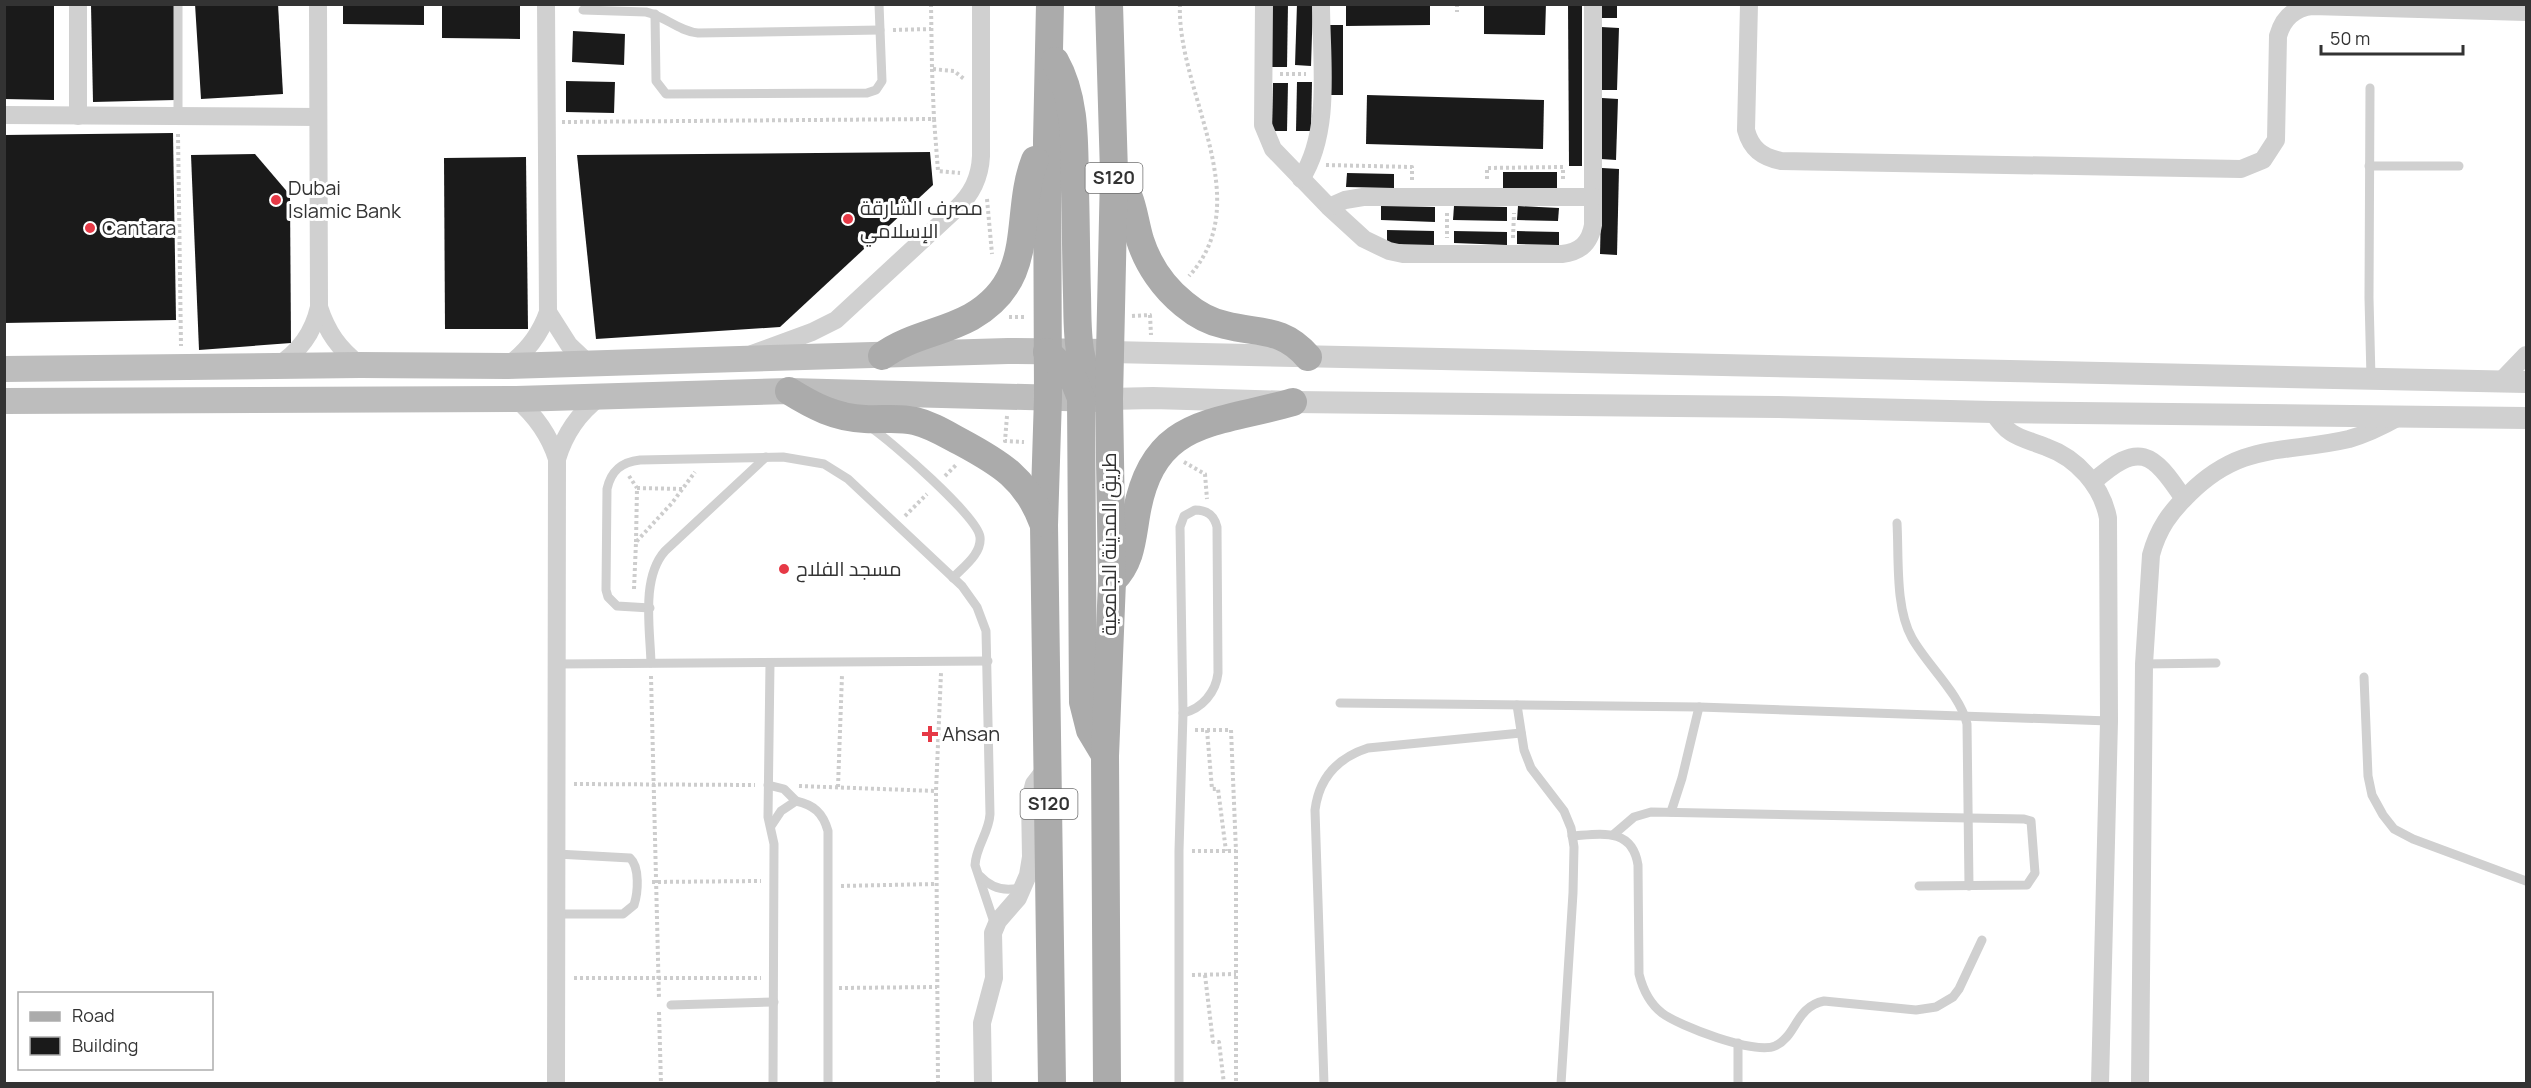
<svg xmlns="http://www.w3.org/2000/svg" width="2531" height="1088" font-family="Manrope,Cairo,sans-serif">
<rect width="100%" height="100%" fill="#fff"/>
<g fill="#1a1a1a">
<polygon points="4,4 54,4 54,100 4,99"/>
<polygon points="195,4 278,4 283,94 201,99"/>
<polygon points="343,4 424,4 424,25 343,24"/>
<polygon points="442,4 520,4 520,39 442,38"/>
<polygon points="1272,4 1288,4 1287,67 1270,67"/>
<polygon points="1297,4 1313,4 1311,66 1295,65"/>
<polygon points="1346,4 1430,4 1430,25 1346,26"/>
<polygon points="1484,4 1546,4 1545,35 1484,34"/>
<polygon points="1568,4 1582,4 1582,166 1569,166"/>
<rect x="1600" y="4" width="17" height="14"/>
<polygon points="91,5 175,5 175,100 93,102"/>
<polygon points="1329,25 1343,25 1343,95 1328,95"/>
<polygon points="1601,27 1619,28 1617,90 1600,90"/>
<polygon points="573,31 625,34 624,65 572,62"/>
<polygon points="566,81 615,82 614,113 566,112"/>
<polygon points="1297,82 1312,82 1311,131 1296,131"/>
<polygon points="1273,83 1288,83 1287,131 1272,131"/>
<polygon points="1367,95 1544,100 1543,149 1366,144"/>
<polygon points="1602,98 1618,99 1616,160 1601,159"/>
<polygon points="173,133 176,320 4,323 4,135"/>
<polygon points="930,152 933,185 780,327 596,339 577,155"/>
<polygon points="255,154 290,195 291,343 199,350 191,155"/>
<polygon points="526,157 528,329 445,329 444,158"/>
<polygon points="1602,168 1619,169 1617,255 1600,254"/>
<rect x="1503" y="172" width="54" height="16"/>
<polygon points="1347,173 1394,174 1394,188 1346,187"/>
<polygon points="1381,206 1435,207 1435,222 1381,220"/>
<polygon points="1454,206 1507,207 1507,221 1453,220"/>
<polygon points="1518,206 1559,208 1558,221 1517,220"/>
<polygon points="1387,230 1434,231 1434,245 1387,244"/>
<polygon points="1454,231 1507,232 1507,245 1454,243"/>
<polygon points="1517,231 1559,232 1559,245 1517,244"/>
</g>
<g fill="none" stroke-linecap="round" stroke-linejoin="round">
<g stroke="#cdcdcd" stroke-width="4" stroke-dasharray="3 3" stroke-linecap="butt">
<polyline points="931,4 932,69 954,71 964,79"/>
<path d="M1180 4C1176 90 1259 200 1189 276"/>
<polyline points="1457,4 1457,12"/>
<polyline points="893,30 931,29"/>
<polyline points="932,69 934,119"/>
<polyline points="1280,74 1306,74"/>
<polyline points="562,122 934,119 938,171 960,173"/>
<polyline points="178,134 181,346"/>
<polyline points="1326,165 1412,167 1412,181"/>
<polyline points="1487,179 1487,168 1563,167 1563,181"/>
<polyline points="987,199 992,254"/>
<polyline points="1447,213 1447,238"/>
<polyline points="1513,238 1514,213"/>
<polyline points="1132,316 1150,315 1151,335"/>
<polyline points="1009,317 1026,317"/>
<polyline points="1007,416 1005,441 1024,442"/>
<polyline points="1184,462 1205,474 1207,499"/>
<polyline points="629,476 637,488"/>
<polyline points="945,476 957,464"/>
<polyline points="905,516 927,494"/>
<polyline points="636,542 637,488 683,489"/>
<polyline points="634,589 636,542 672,503 695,472"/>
<polyline points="651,676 659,999"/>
<polyline points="1195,730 1231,730 1236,851 1236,1084"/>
<polyline points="1207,730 1212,789 1218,789 1226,851"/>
<polyline points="574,784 755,785"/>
<polyline points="799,786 936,791"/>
<polyline points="838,787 842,675"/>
<polyline points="1192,851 1236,851"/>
<polyline points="652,882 761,881"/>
<polyline points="841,886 936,884"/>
<polyline points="1192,975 1236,974"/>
<polyline points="1205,975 1213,1042 1219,1042 1224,1084"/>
<polyline points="574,978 761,978"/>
<polyline points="839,988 937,987"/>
<polyline points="659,1012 661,1084"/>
<polyline points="938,1084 936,791 941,673"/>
</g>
<g stroke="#d0d0d0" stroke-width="9">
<polyline points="178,4 178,116"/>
<path d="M583 10 646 12C665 16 678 31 698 33L880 30"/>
<polyline points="655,14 656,81 666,94 867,93 876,90 882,81 879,4"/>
<polyline points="2370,88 2369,298 2371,378"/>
<polyline points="2369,166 2459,166"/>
<path d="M870 427C890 440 978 517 980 537 982 554 963 567 953 578"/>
<path d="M1195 510C1207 510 1214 515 1217 527L1218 673C1216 692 1202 709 1183 713L1180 527 1184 516Z"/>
<path d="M1897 523C1899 558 1895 608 1912 638 1927 665 1960 694 1967 724L1969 886"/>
<path d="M650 608 617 606 608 597 606 590 607 489C611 471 621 462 640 460L783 457 824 464 848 479 962 586 977 607 986 631 990 814C989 833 976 846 975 865L995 925"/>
<path d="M651 663C650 628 641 578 665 551L766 457"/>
<polyline points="770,663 768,817 774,844 773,1084"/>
<polyline points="557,664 988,661"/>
<polyline points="2144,664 2216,663"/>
<polyline points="2364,677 2368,776 2372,795 2383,815 2394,829 2413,839 2526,881"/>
<polyline points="1340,703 1699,707 2109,721"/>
<polyline points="1517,705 1524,750 1531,768 1564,811 1571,828 1574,847 1573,893 1561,1084"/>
<polyline points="768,785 784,789 796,801"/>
<polyline points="1671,812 1682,778 1699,707"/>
<path d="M771 826 781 811 796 801C814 805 823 813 828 831V1084"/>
<polyline points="1613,835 1634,817 1651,812 2024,819 2031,821 2035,873 2027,885 1919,886"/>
<path d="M1572 836C1601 834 1632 827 1638 865L1639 974C1643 990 1649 1003 1662 1013 1679 1026 1755 1055 1775 1046 1797 1036 1795 1007 1824 1001L1916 1010 1936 1007 1953 997 1959 989 1982 940"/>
<path d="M980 876C992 889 1006 892 1022 887"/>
<path d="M556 914H623L634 905C638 893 640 867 630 858L557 854"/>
<polyline points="671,1005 774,1002"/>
<polyline points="1738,1043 1738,1084"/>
<polyline points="1179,1084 1179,851 1183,713"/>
<path d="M1324 1084 1315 810C1319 778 1337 758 1368 748L1521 733"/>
</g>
<g stroke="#d0d0d0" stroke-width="18">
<path d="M1264 4 1263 125 1273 149 1329 207 1364 239 1389 251 1403 254H1562C1580 252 1590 243 1593 225V4"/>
<path d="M1749 4 1746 130C1751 149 1762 157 1781 161L2241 169 2263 160 2276 140 2278 36C2283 18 2294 8 2312 6L2526 12"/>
<polyline points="4,115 318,117"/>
<polyline points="78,116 78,4"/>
<path d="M1301 179C1332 131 1321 60 1321 4"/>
<polyline points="1329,207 1345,200 1363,197 1593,197"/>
<path d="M319 307C327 332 339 349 360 365"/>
<polyline points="548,312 569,345 588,363"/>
<path d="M752 354 812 332 836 320 956 209C972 194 980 178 981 156V4"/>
<path d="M277 366C300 351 313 333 319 307L318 4"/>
<path d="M507 366C527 352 540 335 548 312L546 4"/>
<polyline points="2501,381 2526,355"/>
<path d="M516 399C536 416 549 434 557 459"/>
<path d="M1993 412C2009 438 2021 437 2046 447 2077 458 2102 486 2108 518L2109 721 2100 1084"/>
<path d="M2093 482C2139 441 2152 451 2184 499"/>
<path d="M556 1084 557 459C565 433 578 414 600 397"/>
<polyline points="983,1084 982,1023 994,978 993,933 998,921 1018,898 1028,875 1031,857 1030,799 1034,784 1047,767"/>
<path d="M2140 1084 2144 664 2151 555C2158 529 2170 512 2189 494 2242 441 2285 454 2349 439 2367 434 2383 426 2399 417"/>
</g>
<g stroke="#d0d0d0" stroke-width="22">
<polyline points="1110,352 2526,382"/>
<polyline points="1109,399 1153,398 1293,402 1777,407 1993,412 2526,418"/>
</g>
<g stroke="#bdbdbd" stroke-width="26">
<polyline points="4,369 360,365 507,366 1008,351 1110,352"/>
<polyline points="4,401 516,399 789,391 1099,399"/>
</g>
<g stroke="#ababab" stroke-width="28">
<polyline points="1050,4 1047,141 1048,397 1044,525 1052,1084"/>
<path d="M1055 61C1077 100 1074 147 1075 190 1076 225 1076 260 1077 295 1078 327 1075 366 1098 391"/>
<path d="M1114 173C1134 197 1132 212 1140 240 1148 265 1164 288 1184 304 1196 314 1210 322 1225 325 1259 334 1282 327 1308 357"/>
<polyline points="1047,352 1073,378 1081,398 1083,702 1090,730 1105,755"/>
<path d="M882 356C909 336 942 333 971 317 1039 278 1013 216 1035 160"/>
<path d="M789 391C813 406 836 418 865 419 882 420 898 417 915 421 932 425 946 434 961 442 1000 463 1027 479 1043 523"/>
<path d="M1113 580C1131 562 1132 540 1136 516 1152 417 1214 425 1293 402"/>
<polyline points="1107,1084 1105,756 1112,581 1109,399 1114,173 1109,4"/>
</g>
</g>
<g fill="#e63946" stroke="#fff" stroke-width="2">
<circle cx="276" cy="200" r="6"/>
<circle cx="848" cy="219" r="6"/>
<circle cx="90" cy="228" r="6"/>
<circle cx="784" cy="569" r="6"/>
<path d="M927 725h6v6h6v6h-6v6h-6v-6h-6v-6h6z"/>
</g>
<g text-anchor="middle" stroke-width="6" stroke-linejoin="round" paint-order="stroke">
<g fill="#fff" stroke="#707070" stroke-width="1.5">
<rect x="1085.5" y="163" width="57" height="30" rx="4.5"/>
<rect x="1020.5" y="789" width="57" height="30" rx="4.5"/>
</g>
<g font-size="18" font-weight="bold" fill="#333">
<text x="1114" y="184">S120</text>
<text x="1049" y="810">S120</text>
</g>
<g font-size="20" fill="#333" stroke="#fff" text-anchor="start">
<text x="288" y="195">Dubai<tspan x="288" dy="23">Islamic Bank</tspan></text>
<text x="860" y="215">مصرف الشارقة<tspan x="860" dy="23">الإسلامي</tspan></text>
<text x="102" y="235">Cantara</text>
<text x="796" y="576">مسجد الفلاح</text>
<text x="942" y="741">Ahsan</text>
</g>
<g font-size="20" fill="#333" stroke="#fff">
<text transform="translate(1109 544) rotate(-90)" y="7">طريق المدينة الجامعية</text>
</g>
</g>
<rect width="2531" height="1088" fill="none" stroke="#333333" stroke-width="12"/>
<rect x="18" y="992" width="195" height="78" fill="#ffffff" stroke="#adadad" stroke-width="1.5"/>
<rect x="30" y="1012" width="30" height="9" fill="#ababab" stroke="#adadad" stroke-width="1.5"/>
<text x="72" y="1022" font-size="18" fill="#333333">Road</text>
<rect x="30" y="1037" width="30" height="18" fill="#1a1a1a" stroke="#adadad" stroke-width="1.5"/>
<text x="72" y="1052" font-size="18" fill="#333333">Building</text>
<path d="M2321 45v9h142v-9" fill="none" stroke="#333333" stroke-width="3"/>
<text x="2330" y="45" font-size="18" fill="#333333" stroke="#ffffff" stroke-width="4.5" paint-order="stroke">50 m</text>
</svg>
